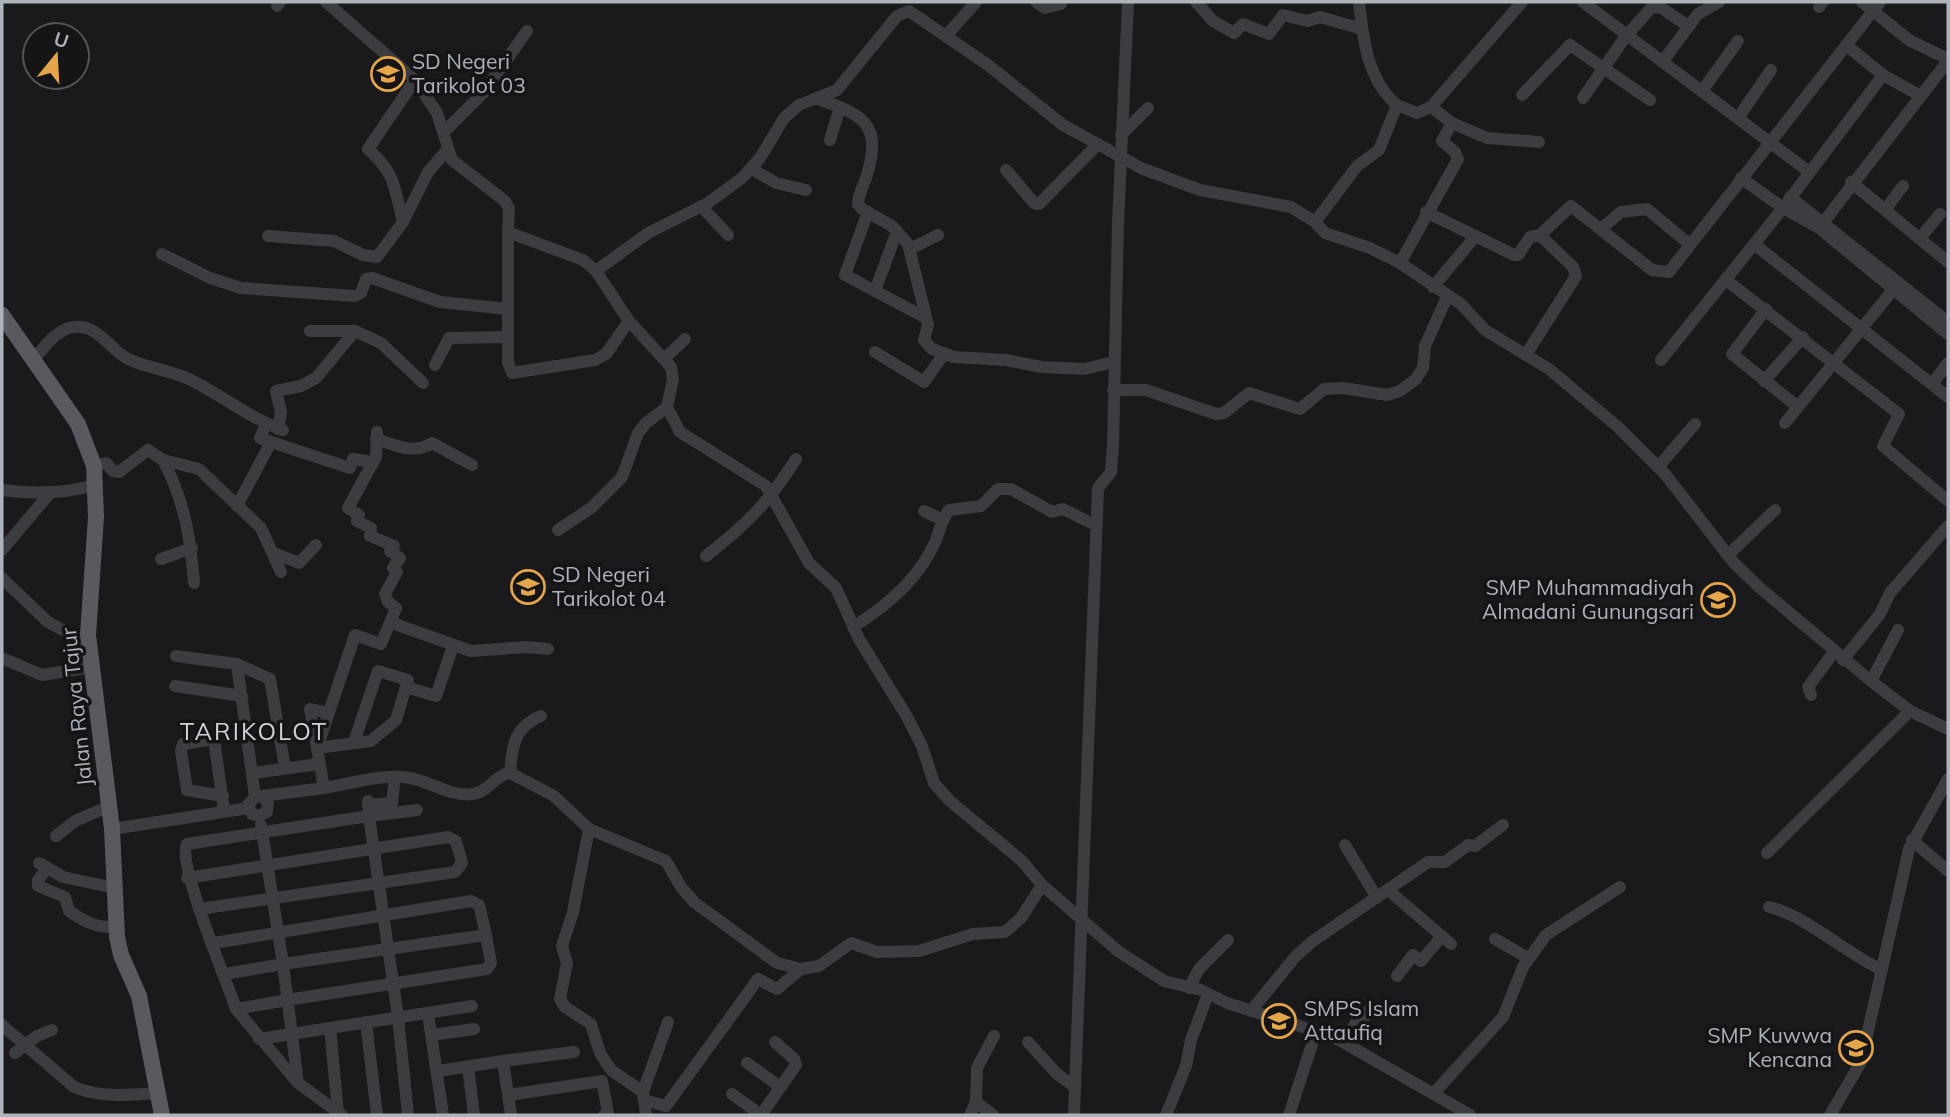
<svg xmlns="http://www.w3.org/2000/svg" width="1950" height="1117" font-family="Mulish,sans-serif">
<rect width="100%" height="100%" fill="#1a1a1c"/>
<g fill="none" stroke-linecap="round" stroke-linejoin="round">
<g stroke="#3b3d41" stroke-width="12">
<polyline points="326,2 415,80 437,113 452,160 505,201 509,209 508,232 583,260 596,271 629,321 671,367 673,379 667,407 680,432 766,486 809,563 836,588 859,639 906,715 922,746 934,783 950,801 1022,861 1042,885 1118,951 1164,981 1201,990 1227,1003 1334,1037 1470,1115"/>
<polyline points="1036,2 1045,8 1061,4"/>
<polyline points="1196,2 1213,21 1234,33 1243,24 1269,34 1283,15 1307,21 1320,17 1362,29"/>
<path d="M1359 2C1363 38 1367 80 1397 105"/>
<polyline points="1583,2 1808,171"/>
<polyline points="1862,2 1909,40 1948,59"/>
<polyline points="277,6 280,2"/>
<polyline points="1819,7 1823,2"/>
<polyline points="946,36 976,2"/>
<polyline points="1846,45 1883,75 1919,95"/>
<polyline points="1663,61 1698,14 1719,2"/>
<polyline points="1702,91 1738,41"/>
<polyline points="1522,95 1570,45 1650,100"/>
<polyline points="1583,98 1626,36 1651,8 1660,7 1688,26"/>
<path d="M818 99C864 115 883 124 866 178 863 187 858 194 858 204L862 209 892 226 908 244 928 325 924 340 932 349 954 357 1006 360 1041 367 1084 369 1114 362"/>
<polyline points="1738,118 1771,70"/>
<polyline points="1452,123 1487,138 1539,142"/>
<polyline points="445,131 483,93 527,31"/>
<polyline points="1121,135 1148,108"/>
<polyline points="830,140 840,107"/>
<polyline points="752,169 776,183 806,190"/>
<polyline points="1006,170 1034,203 1039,204 1098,144"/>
<polyline points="1741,178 1783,208 1819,228 1948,334"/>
<polyline points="1851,182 1948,262"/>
<polyline points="1790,197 1948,322"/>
<polyline points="701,206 728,235"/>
<polyline points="1885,210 1903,186"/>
<polyline points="868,212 845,275 926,318"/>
<polyline points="1426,212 1514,255 1518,255 1530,237 1540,235 1571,206 1652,270 1669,272 1880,2"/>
<path d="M403 222C394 187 396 174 368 149L415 80"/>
<polyline points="1315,222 1357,166 1379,150 1397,105 1417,113 1431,107 1522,2"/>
<polyline points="1819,228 1948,61"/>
<polyline points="1601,229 1621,212 1647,209 1688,243"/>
<polyline points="508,232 508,362 512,373 595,360 606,354 629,321"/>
<polyline points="268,236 334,241 363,255 377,257 403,222 428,172 448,149"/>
<polyline points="1920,238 1940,214"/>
<polyline points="1754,244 1948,397"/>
<polyline points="910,249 938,235"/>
<polyline points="162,254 210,278 241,288 355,296 361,293 366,279 372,278 440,302 508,309"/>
<polyline points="1400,263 1458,159 1455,152 1442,141 1452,123 1431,107"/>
<polyline points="596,271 648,233 708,203 742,178 760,158 784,118 799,105 837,90 897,16 909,11 988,65 1063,125 1143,169 1200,190 1291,207 1315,222 1325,233 1370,248 1400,263 1461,304 1485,330 1549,369 1618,427 1665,474 1734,563 1760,588 1871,681 1910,711 1948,729"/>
<polyline points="1726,280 1899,414 1883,446 1948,501"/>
<polyline points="1433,287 1474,238"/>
<polyline points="875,291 897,231"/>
<polyline points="1766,309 1732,354 1798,407"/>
<polyline points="355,331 381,343 423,383"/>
<polyline points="875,352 924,382 944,354"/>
<polyline points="1527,353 1576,276 1573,267 1540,235"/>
<polyline points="665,358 685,339"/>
<path d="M33 360C44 348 56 329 74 327 98 324 109 349 128 359 147 368 169 370 189 379 222 395 247 417 283 430"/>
<polyline points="1661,360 1783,208 1883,75"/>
<polyline points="435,365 449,338 508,337"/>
<polyline points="1764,381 1803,337"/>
<polyline points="1932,384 1948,363"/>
<polyline points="1113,390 1146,390 1216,414 1224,413 1249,393 1300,409 1324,389 1343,388 1387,395 1400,391 1416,379 1423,368 1425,346 1447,297"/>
<polyline points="1785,423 1897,285"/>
<polyline points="266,424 260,438 271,442"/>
<polyline points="278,429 281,412 276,391 301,386 316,378 355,331 310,331"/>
<path d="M376 439C395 445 414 455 432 443L472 465"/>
<path d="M163 460C185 502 190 536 194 583"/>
<polyline points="94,466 106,463 113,471 119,472 148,450 163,460 199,469 261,528 281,572"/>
<polyline points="1658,467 1695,424"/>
<path d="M2 490C33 494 64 494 95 485"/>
<polyline points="237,506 271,442 350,468 353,459 373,462"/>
<polyline points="924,511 943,520"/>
<polyline points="558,530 591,508 622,477 638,433 646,423 667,407"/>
<polyline points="2,550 50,493"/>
<polyline points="274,553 299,563 316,545"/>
<polyline points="1728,555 1775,510"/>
<path d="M706 556C746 525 769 502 796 459"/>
<polyline points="161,559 192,548"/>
<polyline points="2,578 48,622 89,644"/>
<polyline points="392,623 471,651 526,647 548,649"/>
<path d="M853 627C887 606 920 578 936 540 940 529 942 519 949 510L981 506 998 489H1011L1052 512 1063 509 1097 526"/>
<polyline points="176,656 237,664 270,679 285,768"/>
<polyline points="2,658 42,675 91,667"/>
<polyline points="1843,660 1880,614 1890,593 1948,526"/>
<polyline points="237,664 255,797"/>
<polyline points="1871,681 1898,630"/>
<polyline points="175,686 242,696"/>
<polyline points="406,687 436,696 453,646"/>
<polyline points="1811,695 1808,687 1834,652"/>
<polyline points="329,713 310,709 317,748 371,741 396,720 408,680 378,671 354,742"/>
<polyline points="253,773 319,764"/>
<path d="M510 773C512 746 514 727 541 716"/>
<path d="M324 788C350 784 384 773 410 778 432 782 450 797 473 794 489 792 496 774 510 773L554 796 589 829 666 861 681 887 694 902 777 963 801 969 819 966 851 943 877 952 919 951 973 934 1005 932 1021 918 1042 885"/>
<polyline points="223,796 187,790 181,751 183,744 214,739 224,811"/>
<polyline points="264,798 268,803 267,812 259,816 252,814 248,805 255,797 324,788 317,748 355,635 381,644 396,608 388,602 385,594 397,572 393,568 400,558 390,551 394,546 370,536 371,528 357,521 359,515 348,508 376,457 377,432"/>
<polyline points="368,801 369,816 417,810"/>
<polyline points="368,805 392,803 394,785"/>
<polyline points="112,829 249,808"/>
<polyline points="589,829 573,912 562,946 567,963 560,999 565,1007 591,1024 600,1053 611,1070 643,1092 646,1115"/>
<polyline points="56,836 75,821 110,806"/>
<polyline points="1912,840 1948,871"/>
<polyline points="1345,845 1377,898"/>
<polyline points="1767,853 1910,711"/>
<polyline points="39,863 63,877 115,888"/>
<path d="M47 869 38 880V886L65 897 69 911C85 922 97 928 116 927"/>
<polyline points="187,878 448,837 456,841 462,863 455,872 199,909"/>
<polyline points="1388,890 1451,944"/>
<path d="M1769 907C1805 915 1844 952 1880 969"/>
<polyline points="1495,939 1528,958"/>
<polyline points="214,943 471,901 479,905 486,935"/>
<polyline points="225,974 283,964 261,825"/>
<polyline points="1397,976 1413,955 1421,961 1442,936"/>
<polyline points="1189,988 1199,969 1228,940"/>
<path d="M236 1009C227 981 176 862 187 844L369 816 398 1017 408 1115"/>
<polyline points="1251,1011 1296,956 1313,941 1428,862 1445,862 1468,845 1475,846 1503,825"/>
<polyline points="428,1014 443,1115"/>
<polyline points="366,1022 377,1115"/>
<path d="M2 1025 74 1087C101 1098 128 1095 156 1093"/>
<polyline points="330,1028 338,1113"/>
<polyline points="432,1035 474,1029"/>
<polyline points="259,1039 472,1006"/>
<polyline points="1028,1042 1057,1074 1075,1087"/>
<polyline points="1345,1043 1355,1024 1359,1026 1370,1009"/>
<polyline points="15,1053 37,1036 52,1030"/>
<polyline points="503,1061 574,1052"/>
<polyline points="747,1063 779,1086"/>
<polyline points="468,1067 474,1115"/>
<polyline points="438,1071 503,1061 511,1115"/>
<path d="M298 1083C293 1043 288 1004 283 964L486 935 491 963 487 969 287 1000 236 1009 298 1083 342 1115"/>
<polyline points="643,1092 668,1022"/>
<polyline points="1434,1093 1503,1017 1523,967 1546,935 1620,887"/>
<polyline points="732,1094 761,1115"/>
<polyline points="509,1095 602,1081 608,1113 604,1115"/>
<polyline points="647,1101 666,1106 758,979 777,989 801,969"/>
<polyline points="976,1102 993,1115"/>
<polyline points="761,1115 796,1065 794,1059 775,1042"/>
<polyline points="970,1115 976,1102 977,1068 994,1036"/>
<polyline points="1074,1115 1098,488 1111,472 1113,446 1118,223 1128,2"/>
<polyline points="1166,1115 1186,1066 1191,1040 1208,994"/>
<polyline points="1289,1115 1316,1032"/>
<polyline points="1830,1115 1861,1062 1909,849 1948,779"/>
</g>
<polyline stroke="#585a60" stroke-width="16" points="2,315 78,424 94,466 96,517 88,635 112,829 117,937 121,955 139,996 162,1115"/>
</g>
<defs>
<g id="school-ring" transform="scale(1.75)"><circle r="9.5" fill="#151517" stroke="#e5a649" stroke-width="1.5"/><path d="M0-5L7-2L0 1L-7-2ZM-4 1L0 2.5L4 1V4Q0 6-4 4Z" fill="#e5a649"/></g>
</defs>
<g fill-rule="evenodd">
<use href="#school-ring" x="388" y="74"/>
<use href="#school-ring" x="528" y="587"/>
<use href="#school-ring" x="1718" y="600"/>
<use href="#school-ring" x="1279" y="1021"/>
<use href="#school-ring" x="1856" y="1048"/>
</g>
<g text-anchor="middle" stroke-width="7" stroke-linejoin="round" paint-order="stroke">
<g font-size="21" fill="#aeb2bb" stroke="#151517" text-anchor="start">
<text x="412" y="69">SD Negeri<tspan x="412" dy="24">Tarikolot 03</tspan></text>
<text x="552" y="582">SD Negeri<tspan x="552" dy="24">Tarikolot 04</tspan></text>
<text x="1694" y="595" text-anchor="end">SMP Muhammadiyah<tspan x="1694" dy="24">Almadani Gunungsari</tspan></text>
<text x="1304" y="1016">SMPS Islam<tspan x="1304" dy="24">Attaufiq</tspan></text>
<text x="1832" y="1043" text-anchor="end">SMP Kuwwa<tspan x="1832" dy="24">Kencana</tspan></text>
</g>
<g font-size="21" fill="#aeb2bb" stroke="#151517">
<text transform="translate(77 707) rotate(-96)" y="7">Jalan Raya Tajur</text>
</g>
<g font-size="24" letter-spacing="2" fill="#ced1d7" stroke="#151517">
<text x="254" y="740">TARIKOLOT</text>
</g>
</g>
<rect width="1950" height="1117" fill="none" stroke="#aeb2bb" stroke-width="7"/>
<g transform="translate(56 56) rotate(18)"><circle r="33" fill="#151517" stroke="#525459" stroke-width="2"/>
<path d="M0-5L12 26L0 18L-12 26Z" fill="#e5a649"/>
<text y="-10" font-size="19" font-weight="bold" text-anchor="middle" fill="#aeb2bb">U</text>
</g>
</svg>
